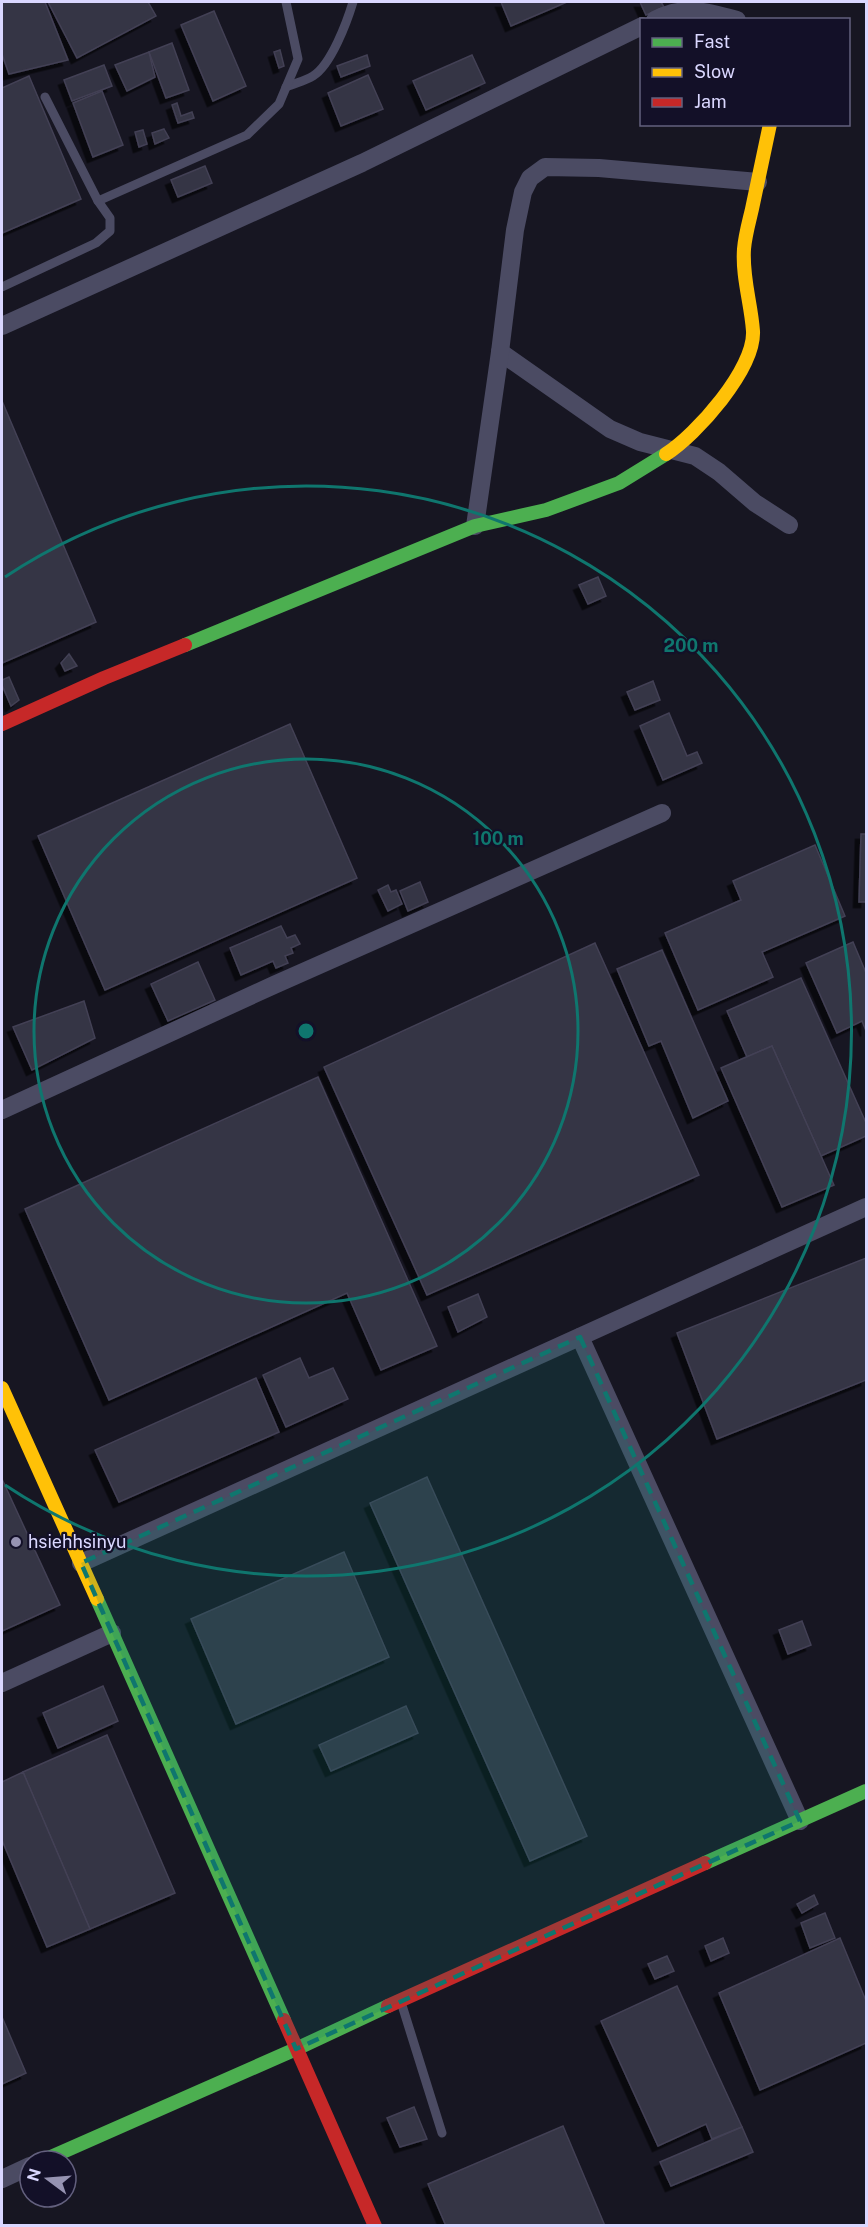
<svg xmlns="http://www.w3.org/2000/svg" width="868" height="2227" font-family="'Public Sans',sans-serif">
<defs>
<filter id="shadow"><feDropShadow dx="-5.5" dy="5.5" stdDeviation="0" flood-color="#0009"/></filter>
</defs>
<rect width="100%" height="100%" fill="#171622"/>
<g fill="#353444" stroke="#434155" stroke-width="1.5" filter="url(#shadow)">
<polygon points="2,2 45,2 68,60 9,74 2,54"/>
<polygon points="48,2 148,2 156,16 77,58"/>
<polygon points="501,2 567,2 511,26"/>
<polygon points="640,2 661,2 664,7 646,15"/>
<polygon points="214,11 246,86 213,101 181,25"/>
<polygon points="172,43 189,90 166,98 149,52"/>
<polygon points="280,50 284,66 279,68 274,52"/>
<polygon points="149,52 155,77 127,91 115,65"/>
<polygon points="367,55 370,66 341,77 337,66"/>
<polygon points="472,55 485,83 426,110 413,81"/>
<polygon points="104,65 112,86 72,101 64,80"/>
<polygon points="368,75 383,109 341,126 328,93"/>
<polygon points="29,76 81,199 2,233 2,88"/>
<polygon points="102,91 123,145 93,157 73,103"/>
<polygon points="177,103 181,116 192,112 194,118 178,123 172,105"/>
<polygon points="164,129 169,138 155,144 152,133"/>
<polygon points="143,130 147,144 139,147 135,132"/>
<polygon points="205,166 212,183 178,197 171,180"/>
<polygon points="2,401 96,622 2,663"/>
<polygon points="598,577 606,596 588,604 579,585"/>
<polygon points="69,654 77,666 65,671 61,663"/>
<polygon points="9,677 19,700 11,706 2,685 2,680"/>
<polygon points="653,681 660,700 635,710 627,692"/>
<polygon points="669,713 687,756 697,752 702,763 663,780 640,726"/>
<polygon points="290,724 357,878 105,990 38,836"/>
<polygon points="861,834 866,834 866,902 859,902"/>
<polygon points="815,845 845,916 762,952 773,977 698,1010 665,933 741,900 733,881"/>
<polygon points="420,882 428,902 408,911 400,891"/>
<polygon points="388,885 391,892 396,890 402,904 388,911 378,890"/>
<polygon points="281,926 287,938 295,935 300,944 291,948 293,953 285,956 288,963 276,968 273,961 241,975 230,948"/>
<polygon points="853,942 866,973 866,1031 862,1021 837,1033 806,963"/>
<polygon points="595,943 699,1175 427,1295 324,1067"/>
<polygon points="662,950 728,1101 693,1118 661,1041 649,1046 617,969"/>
<polygon points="198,962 215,1000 168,1021 151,984"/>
<polygon points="801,978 866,1123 866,1136 821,1156 772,1046 747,1057 727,1011"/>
<polygon points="84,1001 95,1038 32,1070 13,1027"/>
<polygon points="772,1046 834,1185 782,1207 721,1068"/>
<polygon points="318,1077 437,1346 381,1370 347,1293 109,1400 25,1209"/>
<polygon points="866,1258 866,1380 717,1439 677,1333"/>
<polygon points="478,1294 487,1317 458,1332 448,1307"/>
<polygon points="300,1358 309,1378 333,1368 348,1399 286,1427 263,1375"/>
<polygon points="256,1378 279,1432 119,1502 95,1450"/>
<polygon points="427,1477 587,1836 530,1861 370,1503"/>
<polygon points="2,1479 60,1605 2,1631"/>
<polygon points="344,1552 389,1657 236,1724 191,1619"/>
<polygon points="802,1621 811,1645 788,1654 779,1630"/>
<polygon points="103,1686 118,1721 58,1748 43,1713"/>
<polygon points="406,1706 418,1733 331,1771 319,1745"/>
<polygon points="107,1735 175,1893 90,1929 23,1772"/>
<polygon points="23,1772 90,1929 47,1947 2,1840 2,1782"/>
<polygon points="814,1895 818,1904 802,1913 797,1904"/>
<polygon points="825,1913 835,1938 810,1948 801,1923"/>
<polygon points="723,1938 729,1953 711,1961 705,1946"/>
<polygon points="840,1938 866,2001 866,2043 760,2090 719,1993"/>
<polygon points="667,1956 674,1971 655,1979 648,1964"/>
<polygon points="677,1986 742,2127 712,2139 706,2124 658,2146 601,2021"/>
<polygon points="2,2017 26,2073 2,2084"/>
<polygon points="414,2107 427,2139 400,2147 387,2118"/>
<polygon points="563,2126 605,2226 446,2226 428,2184"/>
<polygon points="742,2127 753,2152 671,2186 660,2162"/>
</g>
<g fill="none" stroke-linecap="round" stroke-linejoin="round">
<g stroke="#4b4b63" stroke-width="9">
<path d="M286 87C295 83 305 81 313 76 331 65 347 22 353 2"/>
<polyline points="98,201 247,135 279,104 298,59 286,2"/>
<polyline points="2,287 96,243 110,231 110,218 98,201 45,97"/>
<polyline points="401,2002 442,2133"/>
</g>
<g stroke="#4b4b63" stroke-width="18">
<path d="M655 20C685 4 706 12 737 20"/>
<polyline points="2,326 362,163 642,26"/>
<polyline points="500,352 610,429 640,442 695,456 719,472 755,503 789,525"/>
<polyline points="475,526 500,352 515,230 523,192 530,178 545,167 599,168 758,182"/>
<polyline points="2,1110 274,985 662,813"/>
<polyline points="580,1337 800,1821"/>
<polyline points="81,1563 866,1207"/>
<polyline points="2,1683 112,1633"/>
<polyline points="2,2179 30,2166"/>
</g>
<g stroke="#4caf50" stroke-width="14">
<polyline points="185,645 475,526 546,510 619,483 666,454"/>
<polyline points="97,1599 284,2020"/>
<polyline points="705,1863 866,1791"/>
<polyline points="42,2161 296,2049 388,2006"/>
</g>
<g stroke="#ffc107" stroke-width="14">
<path d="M666 454C696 435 755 369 753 331 751 303 742 277 744 249 745 236 749 222 752 209 758 181 764 152 770 124"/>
<polyline points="2,1388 97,1599"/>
</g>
<g stroke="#c62828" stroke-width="14">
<polyline points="2,724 104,678 185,645"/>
<polyline points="388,2006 705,1863"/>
<polyline points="284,2020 375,2226"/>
</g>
</g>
<path fill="#0f766e" fill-opacity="0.2" stroke="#0f766e" stroke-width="4.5" stroke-dasharray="12 8" stroke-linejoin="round" d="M580 1337 800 1821 296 2049 81 1563Z"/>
<g fill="none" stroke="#0f766e" stroke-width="3">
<circle cx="306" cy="1031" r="272"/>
<path d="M5 577A545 545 0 1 1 5 1485"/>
</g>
<circle fill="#9693b2" stroke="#131028" stroke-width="2" cx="16" cy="1542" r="6"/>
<g text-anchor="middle" stroke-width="4.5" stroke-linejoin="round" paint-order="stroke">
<g font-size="18" fill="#dad7ff" stroke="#131028" text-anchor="start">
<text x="28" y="1548">hsiehhsinyu</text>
</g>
</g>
<circle cx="306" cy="1031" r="9" fill="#0f766e" stroke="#131028" stroke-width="3"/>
<g font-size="18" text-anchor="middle" font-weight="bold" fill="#0f766e" stroke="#131028" stroke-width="4.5" stroke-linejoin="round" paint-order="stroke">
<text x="691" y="652">200 m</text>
<text x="498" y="845">100 m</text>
</g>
<rect width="868" height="2227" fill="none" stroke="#dad7ff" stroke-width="6"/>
<rect x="640" y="18" width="210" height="108" fill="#131028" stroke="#63607e" stroke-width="1.5"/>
<rect x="652" y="38" width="30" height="9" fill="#4caf50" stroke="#63607e" stroke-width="1.5"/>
<text x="694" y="48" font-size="18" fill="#dad7ff">Fast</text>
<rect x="652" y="68" width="30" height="9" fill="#ffc107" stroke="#63607e" stroke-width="1.5"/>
<text x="694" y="78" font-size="18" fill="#dad7ff">Slow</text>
<rect x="652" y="98" width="30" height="9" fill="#c62828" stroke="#63607e" stroke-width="1.5"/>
<text x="694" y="108" font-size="18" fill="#dad7ff">Jam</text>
<g transform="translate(48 2179) rotate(286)"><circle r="28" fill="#131028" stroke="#63607e" stroke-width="1.5"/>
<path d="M0-4.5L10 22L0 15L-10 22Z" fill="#9693b2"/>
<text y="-9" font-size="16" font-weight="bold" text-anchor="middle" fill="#dad7ff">N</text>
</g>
</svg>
